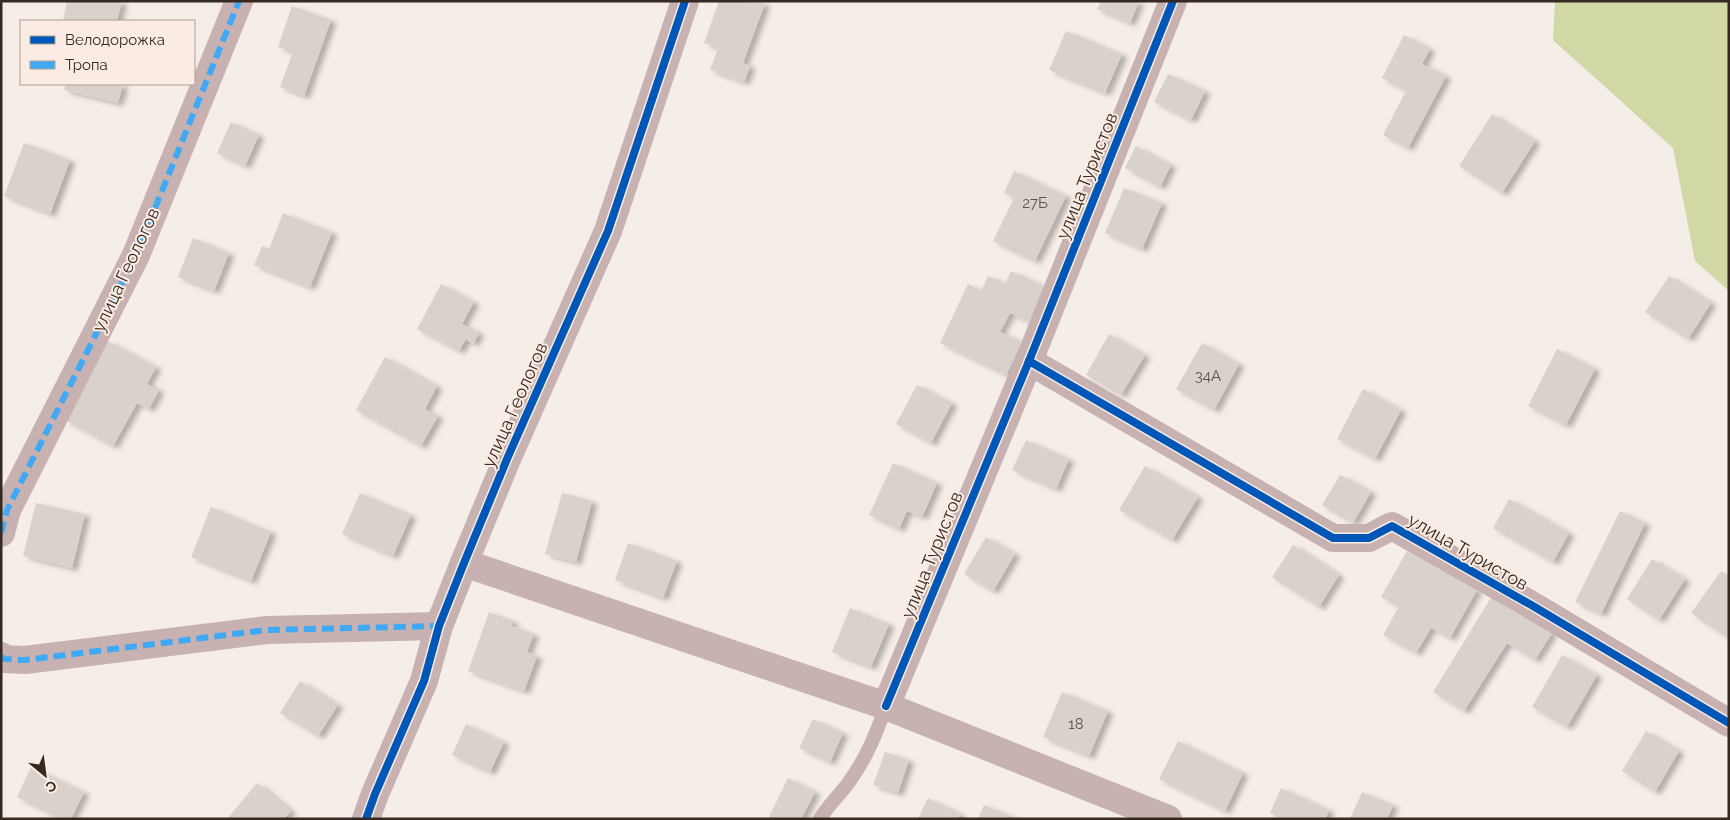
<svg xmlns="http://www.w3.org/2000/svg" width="1730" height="820" font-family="Raleway,sans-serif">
<defs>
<filter id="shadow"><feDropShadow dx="5.5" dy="3" stdDeviation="2.5" flood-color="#0004"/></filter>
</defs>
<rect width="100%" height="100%" fill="#f5ede8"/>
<polygon fill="#d2d7a6" points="1555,1 1729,1 1729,291 1695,261 1673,148 1553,40"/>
<g fill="#d9d2ca" filter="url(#shadow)">
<polygon points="67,1 122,1 117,21 63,21"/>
<polygon points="719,1 765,3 743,63 750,66 744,82 710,70 718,48 704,43"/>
<polygon points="1101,1 1139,1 1130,23 1097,9"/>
<polygon points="292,6 331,20 304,96 280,87 293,52 278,47"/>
<polygon points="1066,31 1122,54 1105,93 1049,70"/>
<polygon points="1404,35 1430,49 1422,64 1446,76 1408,148 1383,135 1406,91 1382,78"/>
<polygon points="1168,74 1205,91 1191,120 1154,102"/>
<polygon points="66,84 123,84 118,103 64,90"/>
<polygon points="1492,114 1535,141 1502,193 1459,166"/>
<polygon points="231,122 259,135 245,166 217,153"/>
<polygon points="24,143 70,160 50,214 4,196"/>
<polygon points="1136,146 1171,165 1160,187 1125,168"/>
<polygon points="1014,171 1066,196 1035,261 993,241 1014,198 1004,193"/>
<polygon points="1124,188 1162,203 1142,249 1105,233"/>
<polygon points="283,213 332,232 310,287 254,265 262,246 269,249"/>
<polygon points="193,238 229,253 214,291 178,277"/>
<polygon points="1011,271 1048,288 1031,323 1010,313 1000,332 1022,342 1006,375 940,343 968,284 981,291 988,276 1005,284"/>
<polygon points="1669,276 1711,303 1688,339 1645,312"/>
<polygon points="441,284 474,302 462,324 479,333 473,344 466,339 459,351 417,329"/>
<polygon points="1109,334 1145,355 1121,395 1086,375"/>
<polygon points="108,341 156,367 147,384 159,390 149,409 137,403 113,446 65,420"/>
<polygon points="1202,343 1239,364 1214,410 1176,389"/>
<polygon points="1557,349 1595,369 1566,425 1528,406"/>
<polygon points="385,357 437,386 425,409 438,416 421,446 356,410"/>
<polygon points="917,385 952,403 931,443 896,424"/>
<polygon points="1363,389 1401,410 1375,459 1337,439"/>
<polygon points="1026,440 1069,459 1056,489 1012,470"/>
<polygon points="893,463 937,483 922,517 907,511 899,529 869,515"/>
<polygon points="1145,466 1198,497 1172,540 1119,510"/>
<polygon points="1340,475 1371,492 1353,523 1322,505"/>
<polygon points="360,493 411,515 393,556 342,534"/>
<polygon points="562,493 592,501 576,562 545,554"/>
<polygon points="1509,499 1569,533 1553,562 1493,528"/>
<polygon points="36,503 85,514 72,568 23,556"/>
<polygon points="211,507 271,532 251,581 191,557"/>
<polygon points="1620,511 1645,523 1601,614 1575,602"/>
<polygon points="986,537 1015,554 993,591 964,574"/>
<polygon points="628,543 677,561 663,598 615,580"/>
<polygon points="1293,545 1339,575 1319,607 1272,577"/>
<polygon points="1407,551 1477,590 1450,638 1431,628 1416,653 1383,635 1399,606 1381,597"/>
<polygon points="1652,559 1685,579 1659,620 1627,599"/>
<polygon points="1721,571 1729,576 1729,639 1691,613"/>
<polygon points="1492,596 1552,633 1535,660 1507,643 1464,711 1433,692"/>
<polygon points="850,608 889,624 871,667 832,652"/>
<polygon points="489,612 513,621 511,626 534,634 527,652 537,656 524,691 468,671"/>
<polygon points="1562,655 1597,675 1567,727 1532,707"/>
<polygon points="300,681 338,705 318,736 280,713"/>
<polygon points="1062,692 1108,711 1089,756 1043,737"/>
<polygon points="813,719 843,733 830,762 799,748"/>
<polygon points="466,724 504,742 490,772 452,755"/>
<polygon points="1646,731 1679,751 1655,792 1622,771"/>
<polygon points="1178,741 1243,773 1225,811 1159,779"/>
<polygon points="885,752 909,760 898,793 873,785"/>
<polygon points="31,767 84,792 71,819 62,819 17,797"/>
<polygon points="788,778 815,792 801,819 768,819"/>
<polygon points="257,783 291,811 284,819 227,819"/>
<polygon points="1281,788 1329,810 1325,819 1281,819 1270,813"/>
<polygon points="1362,792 1393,805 1387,819 1350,819"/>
<polygon points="928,798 960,814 958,819 918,819"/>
<polygon points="984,805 1018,819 978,819"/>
</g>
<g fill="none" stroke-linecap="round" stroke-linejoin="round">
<path stroke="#c7b2b1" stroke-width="14" d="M820 819C828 805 840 795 849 782 867 757 876 734 886 706"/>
<g stroke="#c7b2b1" stroke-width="28">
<polyline points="1029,361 1333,538 1369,538 1392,526 1533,606 1729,723"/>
<polyline points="1,533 7,510 136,255 239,1"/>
<polyline points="464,563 886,706 1168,819"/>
<polyline points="1,656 4,659 25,660 267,630 439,626"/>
<polyline points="886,706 1029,361 1173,1"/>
<polyline points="366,819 375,794 424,681 439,626 464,563 507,459 608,231 685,1"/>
</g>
<g stroke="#3fa9f5" stroke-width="6" stroke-dasharray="12 6" stroke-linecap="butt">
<polyline points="1,533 7,510 136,255 239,1"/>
<polyline points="1,656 4,659 25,660 267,630 439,626"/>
</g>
<g stroke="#faece3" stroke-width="11">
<g id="cycleway">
<polyline points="1029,361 1333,538 1369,538 1392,526 1533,606 1729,723"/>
<polyline points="886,706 1029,361 1173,1"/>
<polyline points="366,819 375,794 424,681 439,626 464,563 507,459 608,231 685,1"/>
</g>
</g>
<use href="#cycleway" stroke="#0057b8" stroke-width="8"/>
</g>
<g text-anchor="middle" stroke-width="4" stroke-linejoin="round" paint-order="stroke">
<g font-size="15" fill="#5f534b">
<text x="1035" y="208">27Б</text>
<text x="1208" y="381">34А</text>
<text x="1076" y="729">18</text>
</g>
<g font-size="18" fill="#362921" stroke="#faece3">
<text transform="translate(1087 176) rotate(-68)" y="6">улица Туристов</text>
<text transform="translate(126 270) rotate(-65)" y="6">улица Геологов</text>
<text transform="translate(515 405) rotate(-66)" y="6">улица Геологов</text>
<text transform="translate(1468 552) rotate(30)" y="6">улица Туристов</text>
<text transform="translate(932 555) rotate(-68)" y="6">улица Туристов</text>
</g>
</g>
<rect width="1730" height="820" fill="none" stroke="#362921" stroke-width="5"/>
<rect x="20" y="20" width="175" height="65" fill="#faece3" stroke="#ac9e95"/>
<rect x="30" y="36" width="25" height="8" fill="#0057b8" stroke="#ac9e95"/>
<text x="65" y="45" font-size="15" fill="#362921">Велодорожка</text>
<rect x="30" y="61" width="25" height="8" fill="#3fa9f5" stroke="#ac9e95"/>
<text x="65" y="70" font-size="15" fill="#362921">Тропа</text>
<g transform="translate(45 775) rotate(151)" stroke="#faece3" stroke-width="4" paint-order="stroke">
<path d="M0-4L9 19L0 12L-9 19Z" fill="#362921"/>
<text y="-8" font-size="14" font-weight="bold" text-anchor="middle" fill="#362921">С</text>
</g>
</svg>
